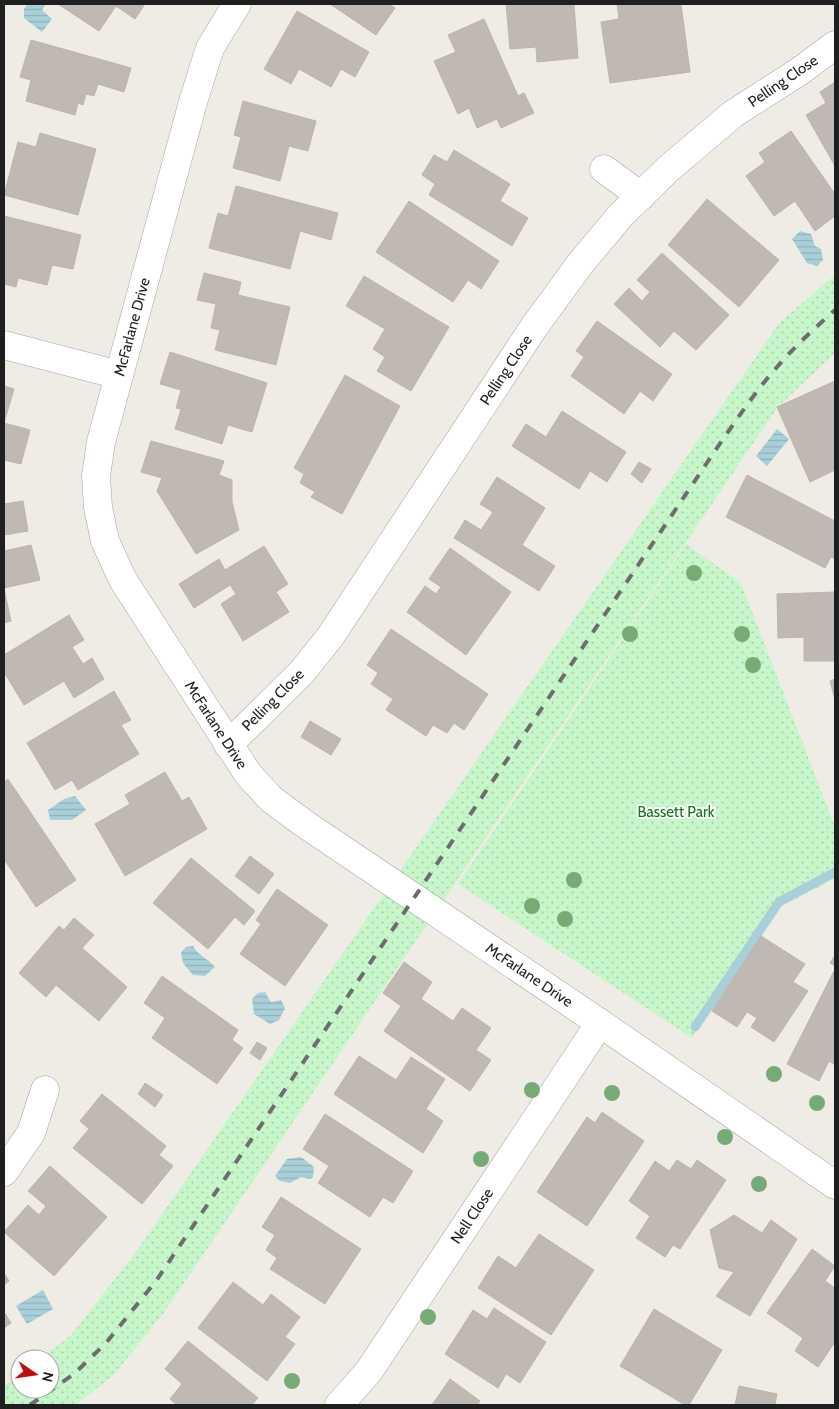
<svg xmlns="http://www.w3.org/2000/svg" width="839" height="1409" font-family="Cabin,sans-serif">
<defs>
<pattern id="park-dots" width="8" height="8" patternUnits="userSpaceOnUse" patternTransform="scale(1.25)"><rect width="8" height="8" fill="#c6f6ca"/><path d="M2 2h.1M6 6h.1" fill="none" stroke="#aad2ad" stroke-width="1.8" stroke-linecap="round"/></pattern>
<pattern id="water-rules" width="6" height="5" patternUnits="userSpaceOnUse" patternTransform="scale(1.25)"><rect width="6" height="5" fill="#a9cfd9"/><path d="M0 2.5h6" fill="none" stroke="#91b1ba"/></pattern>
</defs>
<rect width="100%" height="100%" fill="#efece6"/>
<g fill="url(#park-dots)">
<polygon points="835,275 835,353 777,408 165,1311 113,1376 75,1405 4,1405 4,1385 20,1376 20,1389 50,1389 50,1359 40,1359 71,1335 136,1252 780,322"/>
<polygon points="686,544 741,583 835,827 835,879 778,908 692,1038 458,884"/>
</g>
<g fill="url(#water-rules)">
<polygon points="27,4 46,4 42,10 52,19 42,32 24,18 24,9"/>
<polygon points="800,231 811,234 815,246 821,249 823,260 817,266 807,263 792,239"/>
<polygon points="777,429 789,439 767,466 756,456"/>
<polygon points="75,796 86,810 72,820 50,820 48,810 64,799"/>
<path d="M193 946C198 955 208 959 215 967L205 976 193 975 183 963 181 952 186 947Z"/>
<polygon points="265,992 271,1002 281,1000 285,1008 279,1020 270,1024 254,1014 252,999 258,993"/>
<polygon points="301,1157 314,1167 313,1177 310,1179 301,1177 290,1183 280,1181 275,1176 287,1159"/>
<polygon points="43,1290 53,1309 27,1324 16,1306"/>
</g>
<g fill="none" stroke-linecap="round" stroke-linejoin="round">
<polyline stroke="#a9cfd9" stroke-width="9" points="695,1027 779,902 835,872"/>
</g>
<g fill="#bfb8b3" stroke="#c0b3a9">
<polygon points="58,4 145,4 135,19 116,6 99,31"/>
<polygon points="330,4 389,4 395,8 376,35"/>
<polygon points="506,4 574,4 578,58 537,62 536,47 510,49"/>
<polygon points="617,4 681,4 690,72 610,83 601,22 619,19"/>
<polygon points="297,11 369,52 355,77 341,69 331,87 299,69 291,84 264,69"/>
<polygon points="484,19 518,96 524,93 534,113 501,128 497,119 477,128 469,108 458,114 434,61 456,52 448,35"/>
<polygon points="31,40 131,68 124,92 98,84 94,96 86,94 83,105 78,103 75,115 26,101 31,80 20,77"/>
<polygon points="835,82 835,166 806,115 826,103 820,92"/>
<polygon points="243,101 316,121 308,151 289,146 280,181 233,168 241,137 234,135"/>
<polygon points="791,131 835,194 835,216 815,231 795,201 774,216 746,176 765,162 759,153"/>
<polygon points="40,133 96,149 78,215 4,195 18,142 36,147"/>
<polygon points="454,150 510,184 500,201 528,218 512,246 429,195 435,184 422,175 434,155 447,162"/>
<polygon points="236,186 338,213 331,240 300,231 290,269 209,248 218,213 228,216"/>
<polygon points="707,199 779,260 739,307 668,245"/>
<polygon points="409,201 499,261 481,289 468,280 453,302 376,252"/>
<polygon points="4,216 81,235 73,269 52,265 47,285 18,278 16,287 4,284"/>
<polygon points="662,253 729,315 696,350 674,331 660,347 614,304 629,288 642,301 650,292 637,280"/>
<polygon points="204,273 241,282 238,295 290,307 276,365 215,350 220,330 211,328 216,304 197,300"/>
<polygon points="364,276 449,327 411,391 377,371 385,357 373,349 385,329 346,306"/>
<polygon points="597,321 672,374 653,401 640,391 624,414 571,376 584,357 576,351"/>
<polygon points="170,352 267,383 252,432 228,425 222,444 175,429 181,409 176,408 181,390 160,384"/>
<polygon points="345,375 400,406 342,514 311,497 315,492 300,483 304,474 294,468"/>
<polygon points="835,381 835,470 810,482 777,407"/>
<polygon points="4,386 14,389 4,423 30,430 21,464 4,460"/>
<polygon points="562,411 626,452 607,482 590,471 579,489 512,446 526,424 546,437"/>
<polygon points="151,441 224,461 219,475 232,480 232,502 239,530 196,554 157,491 162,478 141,472"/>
<polygon points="639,462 651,469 642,483 631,474"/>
<polygon points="747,475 835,521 835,559 831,557 825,568 726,517"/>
<polygon points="497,477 545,508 522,545 555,566 539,591 454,538 465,520 481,530 493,512 480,504"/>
<polygon points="4,500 4,504 23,501 28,531 4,535"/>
<polygon points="31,545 40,580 4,588 4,551"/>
<polygon points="264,546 288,584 276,592 289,612 243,641 221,604 236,594 230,585 194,608 179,584 219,559 225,570"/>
<polygon points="450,548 511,592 466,655 407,612 425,586 436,594 441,587 429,579"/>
<polygon points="4,589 11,621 4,623"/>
<polygon points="835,592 835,661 804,661 804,637 778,638 777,594"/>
<polygon points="69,615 84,640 72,647 83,664 92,658 104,679 74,698 64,681 24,705 4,672 4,655"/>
<polygon points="391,629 488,694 464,730 454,723 447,733 433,725 426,736 386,710 393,699 371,684 378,673 367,665"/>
<polygon points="835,679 835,700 830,681"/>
<polygon points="114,691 131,720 121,725 139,754 78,790 72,780 55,790 27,743"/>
<polygon points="310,721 341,739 331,755 301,737"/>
<polygon points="165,772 182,801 189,797 207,829 125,876 95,824 130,804 125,795"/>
<polygon points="8,779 76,880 36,907 4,859 4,782"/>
<polygon points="250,856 274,874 259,894 235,876"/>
<polygon points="191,858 255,911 244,925 235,917 208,949 153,903"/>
<polygon points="277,889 328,925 285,986 240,954 261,924 256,920"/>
<polygon points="74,918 94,935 82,948 127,987 99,1021 56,985 46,997 19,973 59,926 64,930"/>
<polygon points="761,936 805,964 793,982 808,991 774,1042 751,1027 757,1018 747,1012 737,1027 712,1011"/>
<polygon points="835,955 835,966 830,963"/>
<polygon points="404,962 432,982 421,999 453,1021 462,1008 491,1028 476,1050 491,1060 470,1091 384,1031 401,1006 383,993"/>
<polygon points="834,971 835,1065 829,1061 819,1081 787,1064"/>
<polygon points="162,976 238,1030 232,1040 243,1048 217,1084 152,1038 165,1018 144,1003"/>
<polygon points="257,1042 267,1048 260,1060 250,1053"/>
<polygon points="359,1056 396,1080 411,1057 445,1079 426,1109 443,1121 423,1153 334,1094"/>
<polygon points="145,1083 163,1095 155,1107 138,1094"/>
<polygon points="102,1094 166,1146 159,1155 173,1166 142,1204 73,1148 89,1129 80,1121"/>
<polygon points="602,1112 644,1141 587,1226 537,1192 587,1117 595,1123"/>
<polygon points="325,1114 413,1171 393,1203 383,1197 370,1217 318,1183 329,1166 303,1149"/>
<polygon points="677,1160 691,1169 697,1160 726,1180 680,1249 673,1245 665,1257 636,1238 650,1216 629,1201 655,1161 669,1171"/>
<polygon points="50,1166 107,1217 54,1276 4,1232 28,1205 39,1215 46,1206 28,1191"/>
<polygon points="281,1197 361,1249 325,1304 270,1269 277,1258 266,1250 275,1235 262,1227"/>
<polygon points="734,1215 762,1233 771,1220 797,1239 750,1316 716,1296 734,1272 719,1268 710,1230"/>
<polygon points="539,1234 594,1270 551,1335 478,1288 498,1256 516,1268"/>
<polygon points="812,1249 835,1266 825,1281 835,1288 835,1342 818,1367 795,1351 803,1338 767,1313"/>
<polygon points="4,1273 9,1281 4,1285"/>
<polygon points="233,1282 263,1305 271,1294 300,1317 285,1337 295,1344 267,1381 198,1328"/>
<polygon points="494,1308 546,1342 520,1383 506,1374 498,1388 445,1354 473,1310 487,1319"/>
<polygon points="654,1309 722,1350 689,1405 685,1405 620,1366"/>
<polygon points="4,1312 11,1323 4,1328"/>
<polygon points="188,1341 258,1398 252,1405 177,1405 170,1399 182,1384 165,1369"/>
<polygon points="450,1379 480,1401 477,1405 432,1405"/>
<polygon points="739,1386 777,1394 775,1405 735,1405"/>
</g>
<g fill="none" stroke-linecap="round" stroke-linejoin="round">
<g stroke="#a3a3a3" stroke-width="29">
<g id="minor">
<polyline points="237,4 210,48 193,102 101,442 96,476 98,507 105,541 123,580 248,774 271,799 302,822 600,1023 835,1185"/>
<polyline points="604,169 641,196"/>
<polyline points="4,345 119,375"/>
<polyline points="228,745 302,672 330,637 534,327 580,264 621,215 668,169 733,114 800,71 835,45"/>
<polyline points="4,1172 31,1133 45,1090"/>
<polyline points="339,1405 369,1371 600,1023"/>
</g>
</g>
<use href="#minor" stroke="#fff" stroke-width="28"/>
<path stroke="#6d6d6d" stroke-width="4" stroke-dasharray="10 10" stroke-linecap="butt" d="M30 1405 74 1374 106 1343 156 1281 721 442C739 416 756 391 777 367 795 346 815 328 835 310"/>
</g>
<g fill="#76ab76">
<circle cx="694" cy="573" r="8"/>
<circle cx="630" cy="634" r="8"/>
<circle cx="742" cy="634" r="8"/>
<circle cx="753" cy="665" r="8"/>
<circle cx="574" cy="880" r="8"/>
<circle cx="532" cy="906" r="8"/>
<circle cx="565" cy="919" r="8"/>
<circle cx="774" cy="1074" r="8"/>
<circle cx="532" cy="1090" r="8"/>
<circle cx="612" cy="1093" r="8"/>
<circle cx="817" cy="1103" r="8"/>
<circle cx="725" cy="1137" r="8"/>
<circle cx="481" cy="1159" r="8"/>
<circle cx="759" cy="1184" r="8"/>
<circle cx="428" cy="1317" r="8"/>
<circle cx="292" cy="1381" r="8"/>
</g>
<g text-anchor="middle" stroke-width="4" stroke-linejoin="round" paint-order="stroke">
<g font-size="15" fill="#1f1f1f" stroke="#fff">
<text transform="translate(783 81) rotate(-34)" y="5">Pelling Close</text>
<text transform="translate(132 327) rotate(-75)" y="5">McFarlane Drive</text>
<text transform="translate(506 370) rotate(-56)" y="5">Pelling Close</text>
<text transform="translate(273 700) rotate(-45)" y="5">Pelling Close</text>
<text transform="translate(216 725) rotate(57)" y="5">McFarlane Drive</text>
<text transform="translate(529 975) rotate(34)" y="5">McFarlane Drive</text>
<text transform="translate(472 1216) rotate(-56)" y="5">Nell Close</text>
</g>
<g font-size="15" fill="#13761b" stroke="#fff">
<text x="676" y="817">Bassett Park</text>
</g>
</g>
<rect width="839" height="1409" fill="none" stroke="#1f1f1f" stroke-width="10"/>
<g transform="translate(35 1374) rotate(103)"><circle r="24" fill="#ffffff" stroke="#a5a5a5"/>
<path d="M0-4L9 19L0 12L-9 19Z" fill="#c00e0f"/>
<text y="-8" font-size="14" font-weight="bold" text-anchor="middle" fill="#1f1f1f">N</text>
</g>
</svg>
